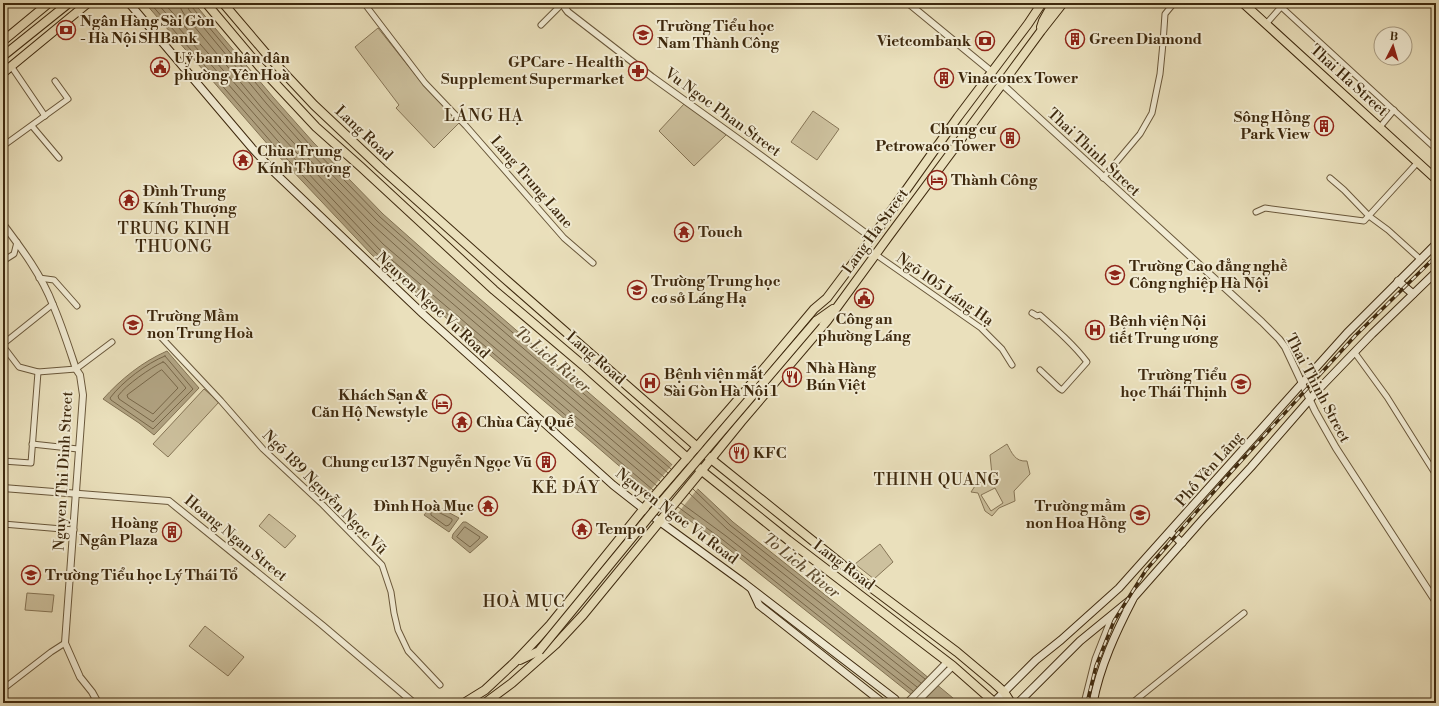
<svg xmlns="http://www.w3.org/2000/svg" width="1439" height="706" font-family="'Libre Bodoni',serif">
<rect width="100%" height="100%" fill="#eae0bc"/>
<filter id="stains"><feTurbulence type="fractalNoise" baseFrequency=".005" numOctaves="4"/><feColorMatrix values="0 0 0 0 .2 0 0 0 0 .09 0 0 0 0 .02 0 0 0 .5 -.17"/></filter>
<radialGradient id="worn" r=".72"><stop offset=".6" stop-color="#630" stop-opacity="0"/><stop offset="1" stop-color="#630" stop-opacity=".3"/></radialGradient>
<g fill="#cdc19e" stroke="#867556" fill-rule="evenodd">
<polygon points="378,28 421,82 459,123 434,148 396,108 399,105 355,47"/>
<polygon points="684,104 727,134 694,166 659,131"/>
<polygon points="813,111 839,129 817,160 791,142"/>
<polygon points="204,389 219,402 168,457 153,444"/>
<path d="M1007 444C1012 453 1015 462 1027 461L1030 474 1014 491 1015 501 999 508 992 516 985 511 978 493 971 492 975 486 992 475 990 455ZM995 488 1003 503 991 511 981 495Z"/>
<polygon points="269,514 296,536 285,548 259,526"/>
<polygon points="880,544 893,562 874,579 855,564"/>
<polygon points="27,593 54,595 52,612 25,610"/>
<polygon points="205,626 244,657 228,676 189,646"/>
</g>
<g fill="#b0a281" stroke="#827253">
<polygon points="145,3 194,3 273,97 313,142 383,214 436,261 668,461 733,522 901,655 959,703 922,703 721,543 647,490 551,407 372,255 270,147"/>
<path d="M167 351 199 388 154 435 139 423 103 399C121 379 142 362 167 351Z"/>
<polygon points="433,504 459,518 449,532 424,515"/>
<polygon points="463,522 466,522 488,537 470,553 452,538 453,534"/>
</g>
<polygon fill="#eae0bc" points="673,464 699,487 677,514 648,493"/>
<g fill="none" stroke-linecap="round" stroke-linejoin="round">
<g stroke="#776648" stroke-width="1">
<polyline points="150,3 273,144 375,252 653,490"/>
<polyline points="157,3 277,140 379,249 657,486"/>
<polyline points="164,3 281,136 383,244 660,481"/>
<polyline points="180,3 181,9 184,14 261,107 302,152 373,225 426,273 664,477"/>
<polyline points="186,3 189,10 266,103 306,148 377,221 430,268 668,473"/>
<polyline points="191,3 192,7 270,100 310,145 380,217 433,264 671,469"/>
<path d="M165 356 193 389 153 429 111 400 110 398C122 382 147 363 165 356Z"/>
<path d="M163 362 165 363 186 388 153 422 119 399 118 396C126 385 150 368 163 362Z"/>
<polygon points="162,370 178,388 153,414 128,398 127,395 158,372"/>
<polyline points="693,489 730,525 925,679"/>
<polyline points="689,493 727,529 921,683"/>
<polyline points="681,503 726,536 917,687"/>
<polyline points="678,507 723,540 913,691"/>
<polygon points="434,510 452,519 452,521 449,525 446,526 431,515 431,513"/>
<polygon points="465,527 480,537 479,539 470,547 457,537"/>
</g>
<g stroke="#69573a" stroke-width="7">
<g id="minor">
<polyline points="364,3 425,83 466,126 564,238 593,263"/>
<polyline points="1277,3 1436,149"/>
<polyline points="1266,24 1281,7"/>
<polyline points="541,25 563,3"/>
<polyline points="11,66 45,116"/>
<polyline points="32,126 59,158"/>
<polyline points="1380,127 1394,110"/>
<polyline points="3,146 68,99 55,81"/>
<polyline points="1103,178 1140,134 1152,113 1160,74 1163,43 1165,14 1174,3"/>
<polyline points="1330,178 1344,190 1369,216 1388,230 1420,259"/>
<polyline points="1256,212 1265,208 1364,221 1418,162"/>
<polyline points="875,254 981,328 1002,349 1012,365"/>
<polyline points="3,261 14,254 17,242"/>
<polyline points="39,278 54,280 77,306"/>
<path d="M1032 313 1037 316 1040 315C1057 330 1074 345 1087 362L1062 390 1059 388 1040 370"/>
<polyline points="159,335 221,401 263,449 323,505 382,565 391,592 394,613 398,630 408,651 440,685"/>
<polyline points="3,344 53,304"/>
<polyline points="3,346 19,367 38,372 76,369 112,342"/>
<polyline points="1355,353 1387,397 1436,475"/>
<polyline points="32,444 78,449"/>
<polyline points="3,461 31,463 38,372"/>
<polyline points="3,524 74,530"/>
<polyline points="3,689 51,652 65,643"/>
<polyline points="1084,703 1095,659 1112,616"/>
<polyline points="1132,703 1244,613"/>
</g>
</g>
<g stroke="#69573a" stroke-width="8">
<g id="tertiary">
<polyline points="564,3 565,8 568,12 652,77 745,144 872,238"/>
<polyline points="908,3 992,72"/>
<polyline points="1002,84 1262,322 1279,339 1285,347 1315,411 1336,448 1436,602"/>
<path d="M3 224C22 249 42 276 53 305 62 326 69 348 76 369L80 375 83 395 65 643 80 677 92 692 98 703"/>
<polyline points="3,488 169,501 322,625 414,703"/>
<polyline points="907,703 947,662"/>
<polyline points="916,703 953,666"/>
</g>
</g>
<g stroke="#3e290e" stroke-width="9">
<g id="secondary">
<polyline points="129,3 252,148 275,173 423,314 613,485 659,521 744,583 895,699 897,703"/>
<polyline points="1398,281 1413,294"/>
<polyline points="1170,532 1182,543"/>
<polyline points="752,590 759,605 883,703"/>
<polyline points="994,702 1036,660 1061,640 1119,588 1347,333 1436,244"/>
<polyline points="1018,703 1080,641 1135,596 1203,519 1251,467 1318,390 1372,334 1436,272"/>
<path d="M1093 703C1100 666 1116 632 1133 599"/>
</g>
</g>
<g stroke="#3e290e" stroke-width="10">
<g id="primary">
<polyline points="206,3 259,66 316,127 361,167 494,290 585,367 702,471 788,540 953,666 995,703"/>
<polyline points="223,3 269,57 314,105 382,169 504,278 711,459 869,586 957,652 994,683 1004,692 1011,703"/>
<polyline points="1243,3 1436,179"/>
<polyline points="1041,27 1043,21 1053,3"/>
<polyline points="3,41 49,3"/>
<polyline points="3,56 69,3"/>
<polyline points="3,73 88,3"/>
<polyline points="816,321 833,309"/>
<polyline points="520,660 539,651"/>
<polyline points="464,703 485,690 515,662 550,625 650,501 741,396 814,309 827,298 872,238 958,117 1028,24 1042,3"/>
<polyline points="485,703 512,683 556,644 583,615 711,459 741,422 827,321 889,236 1002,84 1041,31 1063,3"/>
</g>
</g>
<use href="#minor" stroke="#f1ebd3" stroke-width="5"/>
<use href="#tertiary" stroke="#f1ebd3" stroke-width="6"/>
<use href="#secondary" stroke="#f1ebd3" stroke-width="7"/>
<use href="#primary" stroke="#eae0bc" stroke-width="8"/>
<g stroke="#3e290e" stroke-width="3.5">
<polyline id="rail" points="1087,703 1096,666 1114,621 1146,570 1231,472 1355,336 1436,256"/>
</g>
<use href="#rail" stroke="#f1ebd3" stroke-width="2" stroke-dasharray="6" stroke-linecap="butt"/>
<g stroke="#3e290e" stroke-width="10" stroke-linecap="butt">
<polyline id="primary-bridge" points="539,651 653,512 816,321"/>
</g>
<use href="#primary-bridge" stroke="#eae0bc" stroke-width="8"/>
</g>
<defs>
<g id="bank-ring" transform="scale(1)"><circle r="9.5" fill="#f1ebd3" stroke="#8f2418" stroke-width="1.5"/><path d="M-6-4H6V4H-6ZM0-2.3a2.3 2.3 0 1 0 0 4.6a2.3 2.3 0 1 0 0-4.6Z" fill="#8f2418"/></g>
<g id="school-ring" transform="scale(1)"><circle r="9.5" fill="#f1ebd3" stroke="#8f2418" stroke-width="1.5"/><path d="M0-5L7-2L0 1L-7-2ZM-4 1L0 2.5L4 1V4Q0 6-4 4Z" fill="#8f2418"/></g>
<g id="building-ring" transform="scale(1)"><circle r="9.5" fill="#f1ebd3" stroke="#8f2418" stroke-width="1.5"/><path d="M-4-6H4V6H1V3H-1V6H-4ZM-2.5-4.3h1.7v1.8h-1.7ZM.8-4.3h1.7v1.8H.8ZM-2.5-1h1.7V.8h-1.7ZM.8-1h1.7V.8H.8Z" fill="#8f2418"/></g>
<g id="civic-ring" transform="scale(1)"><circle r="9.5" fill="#f1ebd3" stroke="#8f2418" stroke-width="1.5"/><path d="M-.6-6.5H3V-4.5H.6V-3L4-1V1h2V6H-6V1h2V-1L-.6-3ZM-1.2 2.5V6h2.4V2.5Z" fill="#8f2418"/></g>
<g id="pharmacy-ring" transform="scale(1)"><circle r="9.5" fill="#f1ebd3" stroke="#8f2418" stroke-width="1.5"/><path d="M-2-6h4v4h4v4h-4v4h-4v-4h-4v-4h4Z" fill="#8f2418"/></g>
<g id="temple-ring" transform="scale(1)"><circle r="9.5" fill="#f1ebd3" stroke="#8f2418" stroke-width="1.5"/><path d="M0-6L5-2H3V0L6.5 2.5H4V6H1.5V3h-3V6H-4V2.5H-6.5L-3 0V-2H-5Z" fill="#8f2418"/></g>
<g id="hotel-ring" transform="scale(1)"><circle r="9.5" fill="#f1ebd3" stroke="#8f2418" stroke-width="1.5"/><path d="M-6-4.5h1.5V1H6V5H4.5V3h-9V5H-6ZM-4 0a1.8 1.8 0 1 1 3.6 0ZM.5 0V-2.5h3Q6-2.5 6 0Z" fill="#8f2418"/></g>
<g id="university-ring" transform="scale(1)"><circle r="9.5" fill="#f1ebd3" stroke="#8f2418" stroke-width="1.5"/><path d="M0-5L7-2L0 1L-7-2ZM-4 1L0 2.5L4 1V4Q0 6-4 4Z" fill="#8f2418"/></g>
<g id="hospital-ring" transform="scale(1)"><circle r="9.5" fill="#f1ebd3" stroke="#8f2418" stroke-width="1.5"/><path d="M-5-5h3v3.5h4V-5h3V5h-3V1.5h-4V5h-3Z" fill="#8f2418"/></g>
<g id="restaurant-ring" transform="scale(1)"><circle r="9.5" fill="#f1ebd3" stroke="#8f2418" stroke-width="1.5"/><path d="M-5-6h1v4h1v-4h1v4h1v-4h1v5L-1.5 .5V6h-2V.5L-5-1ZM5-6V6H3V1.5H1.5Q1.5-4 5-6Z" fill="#8f2418"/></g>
</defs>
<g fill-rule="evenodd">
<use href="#bank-ring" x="66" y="30"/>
<use href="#school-ring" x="643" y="35"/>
<use href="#building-ring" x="1075" y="39"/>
<use href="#bank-ring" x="985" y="41"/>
<use href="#civic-ring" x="160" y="67"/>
<use href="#pharmacy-ring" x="638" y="71"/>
<use href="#building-ring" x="944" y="78"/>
<use href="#building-ring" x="1324" y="126"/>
<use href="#building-ring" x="1010" y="138"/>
<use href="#temple-ring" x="243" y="160"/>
<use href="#hotel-ring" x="937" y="180"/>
<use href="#temple-ring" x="129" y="200"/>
<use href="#temple-ring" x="684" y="232"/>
<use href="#university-ring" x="1115" y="275"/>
<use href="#school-ring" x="637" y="290"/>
<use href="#civic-ring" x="864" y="298"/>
<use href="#school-ring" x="133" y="325"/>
<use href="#hospital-ring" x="1095" y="330"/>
<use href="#restaurant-ring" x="792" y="377"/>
<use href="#hospital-ring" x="650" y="383"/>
<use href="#school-ring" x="1241" y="384"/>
<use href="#hotel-ring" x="442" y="404"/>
<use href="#temple-ring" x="462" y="422"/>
<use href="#restaurant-ring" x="739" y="453"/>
<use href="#building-ring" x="546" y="462"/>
<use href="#temple-ring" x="488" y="506"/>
<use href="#school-ring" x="1140" y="515"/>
<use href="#temple-ring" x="582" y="529"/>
<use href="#building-ring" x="172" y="532"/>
<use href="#school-ring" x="31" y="575"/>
</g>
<g text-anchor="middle" stroke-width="4" stroke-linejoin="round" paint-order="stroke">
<g font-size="15" font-weight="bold" fill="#3e290e" stroke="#f1ebd3" text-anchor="start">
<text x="80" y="26">Ngân Hàng Sài Gòn<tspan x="80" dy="17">- Hà Nội SHBank</tspan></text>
<text x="657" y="31">Trường Tiểu học<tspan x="657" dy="17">Nam Thành Công</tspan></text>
<text x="1089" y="44">Green Diamond</text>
<text x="971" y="46" text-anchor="end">Vietcombank</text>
<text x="174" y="63">Uỷ ban nhân dân<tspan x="174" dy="17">phường Yên Hoà</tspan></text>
<text x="624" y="67" text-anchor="end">GPCare - Health<tspan x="624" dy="17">Supplement Supermarket</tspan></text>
<text x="958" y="83">Vinaconex Tower</text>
<text x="1310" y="122" text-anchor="end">Sông Hồng<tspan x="1310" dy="17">Park View</tspan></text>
<text x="996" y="134" text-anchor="end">Chung cư<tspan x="996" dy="17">Petrowaco Tower</tspan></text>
<text x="257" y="156">Chùa Trung<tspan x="257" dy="17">Kính Thượng</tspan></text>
<text x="951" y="185">Thành Công</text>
<text x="143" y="196">Đình Trung<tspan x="143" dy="17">Kính Thượng</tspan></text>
<text x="698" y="237">Touch</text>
<text x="1129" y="271">Trường Cao đẳng nghề<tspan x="1129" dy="17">Công nghiệp Hà Nội</tspan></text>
<text x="651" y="286">Trường Trung học<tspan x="651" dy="17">cơ sở Láng Hạ</tspan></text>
<text x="147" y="321">Trường Mầm<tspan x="147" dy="17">non Trung Hoà</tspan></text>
<text x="864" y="324" text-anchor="middle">Công an<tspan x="864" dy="17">phường Láng</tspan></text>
<text x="1109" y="326">Bệnh viện Nội<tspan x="1109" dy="17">tiết Trung ương</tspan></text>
<text x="806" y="373">Nhà Hàng<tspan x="806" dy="17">Bún Việt</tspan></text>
<text x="664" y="379">Bệnh viện mắt<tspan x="664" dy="17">Sài Gòn Hà Nội 1</tspan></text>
<text x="1227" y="380" text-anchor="end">Trường Tiểu<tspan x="1227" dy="17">học Thái Thịnh</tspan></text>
<text x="428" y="400" text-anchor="end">Khách Sạn &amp;<tspan x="428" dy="17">Căn Hộ Newstyle</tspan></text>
<text x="476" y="427">Chùa Cây Quế</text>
<text x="753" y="458">KFC</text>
<text x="532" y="467" text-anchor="end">Chung cư 137 Nguyễn Ngọc Vũ</text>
<text x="474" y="511" text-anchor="end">Đình Hoà Mục</text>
<text x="1126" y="511" text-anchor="end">Trường mầm<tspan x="1126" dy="17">non Hoa Hồng</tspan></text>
<text x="158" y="528" text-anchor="end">Hoàng<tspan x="158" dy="17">Ngân Plaza</tspan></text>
<text x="596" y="534">Tempo</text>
<text x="45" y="580">Trường Tiểu học Lý Thái Tổ</text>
</g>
<g font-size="15" fill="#3e290e" stroke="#f1ebd3">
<text transform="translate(1349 80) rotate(42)" y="5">Thai Ha Street</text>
<text transform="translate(723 112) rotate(36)" y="5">Vu Ngoc Phan Street</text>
<text transform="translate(364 133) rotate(43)" y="5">Lang Road</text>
<text transform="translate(1094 152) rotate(43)" y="5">Thai Thinh Street</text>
<text transform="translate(532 182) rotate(49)" y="5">Lang Trung Lane</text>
<text transform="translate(875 231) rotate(-54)" y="5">Lang Ha Street</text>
<text transform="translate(945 289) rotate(35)" y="5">Ngõ 105 Láng Hạ</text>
<text transform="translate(433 305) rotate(43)" y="5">Nguyen Ngoc Vu Road</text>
<text transform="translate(596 358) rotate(41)" y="5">Lang Road</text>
<text transform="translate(1318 388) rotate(62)" y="5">Thai Thinh Street</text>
<text transform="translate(1209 469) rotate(-49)" y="5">Phố Yên Lãng</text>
<text transform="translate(63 471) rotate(-87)" y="5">Nguyen Thi Dinh Street</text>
<text transform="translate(325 492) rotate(45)" y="5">Ngõ 189 Nguyễn Ngọc Vũ</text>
<text transform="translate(677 516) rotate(37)" y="5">Nguyen Ngoc Vu Road</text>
<text transform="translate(236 538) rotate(39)" y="5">Hoang Ngan Street</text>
<text transform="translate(844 565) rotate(37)" y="5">Lang Road</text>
</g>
<g font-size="16" letter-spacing="1" fill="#3e290e" stroke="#f1ebd3">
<text x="484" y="121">LÁNG HẠ</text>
<text x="174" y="234">TRUNG KINH<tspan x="174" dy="18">THUONG</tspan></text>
<text x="937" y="485">THINH QUANG</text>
<text x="524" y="607">HOÀ MỤC</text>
</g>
<g font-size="16" font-style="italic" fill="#604d30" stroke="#f1ebd3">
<text transform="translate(553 359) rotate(40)" y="6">To Lich River</text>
<text transform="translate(802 565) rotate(39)" y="6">To Lich River</text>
</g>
<g font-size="17" letter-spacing="1" fill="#3e290e" stroke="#f1ebd3">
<text x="566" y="493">KẺ ĐÁY</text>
</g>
</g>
<rect width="1439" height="706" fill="none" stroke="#eae0bc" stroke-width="16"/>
<rect x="4" y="4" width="1431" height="698" fill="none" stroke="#3e290e" stroke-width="2"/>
<rect x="8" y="8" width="1423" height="690" fill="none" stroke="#3e290e"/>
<g transform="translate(1393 46) rotate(5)"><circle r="19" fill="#f1ebd3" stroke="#a99d84"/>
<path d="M0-3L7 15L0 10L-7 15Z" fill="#8f2418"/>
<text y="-6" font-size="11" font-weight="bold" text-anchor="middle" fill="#3e290e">B</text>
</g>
<rect width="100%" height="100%" filter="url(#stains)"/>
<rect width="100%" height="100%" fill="url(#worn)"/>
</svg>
